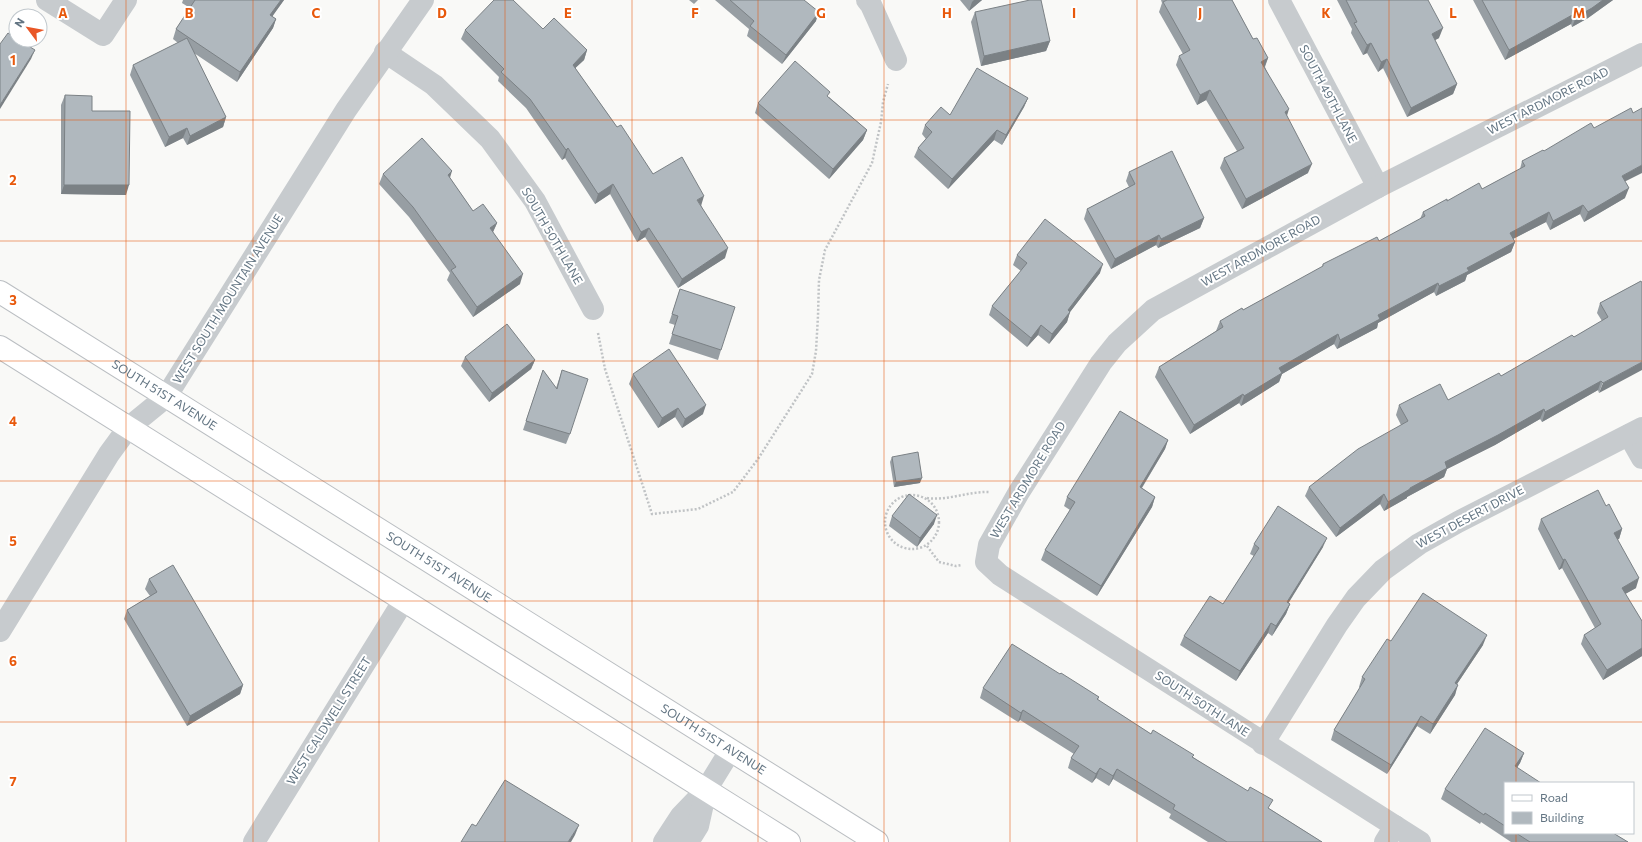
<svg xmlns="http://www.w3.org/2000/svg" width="1642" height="842" font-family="Commissioner,sans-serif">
<rect width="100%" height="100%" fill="#f9f9f7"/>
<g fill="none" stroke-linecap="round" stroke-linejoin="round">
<g stroke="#babec2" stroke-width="24">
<g id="primary">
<path id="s1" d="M0 292 877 842"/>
<polyline points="0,347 789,842"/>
</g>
</g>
<g stroke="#c0c3c5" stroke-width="2.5" stroke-dasharray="2 2" stroke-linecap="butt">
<polyline points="598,333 605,369 652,514 698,509 733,492 758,459 812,374 816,351 818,316 819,280 825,250 872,163 881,122 883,102 888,84"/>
<circle cx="912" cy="522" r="27"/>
<path d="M927 498C948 501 969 491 990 492"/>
<polyline points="927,546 939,562 956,566 962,565"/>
</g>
<g stroke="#c7cbce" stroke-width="22">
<polyline points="47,0 103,35 126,0"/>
<polyline points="867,0 871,5 896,60"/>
<polyline points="1279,0 1378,187"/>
<polyline points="385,52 434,85 490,139 535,201 593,309"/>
<polyline points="1629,435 1642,458"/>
<polyline points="1263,744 1337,625 1356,598 1383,570 1419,544 1458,522 1642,428"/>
<polyline points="254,842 404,600"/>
<polyline points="664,842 681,816 706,790 730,751"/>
<polyline points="688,842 698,826 706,790"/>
<polyline points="1385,842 1395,826"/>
<polyline points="1420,842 1000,575 986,562 989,545 1019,492 1101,363 1117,343 1153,310 1378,187 1642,54"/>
</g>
<polyline stroke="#c7cbce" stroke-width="22" points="0,631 109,454 128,428 166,397 346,110 423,0"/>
<use href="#primary" stroke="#fff" stroke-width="22"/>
</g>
<g fill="#979ea3">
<polygon points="183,0 284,0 272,16 276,19 273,28 237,82 194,53 226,117 223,127 187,145 183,138 165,147 130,75 133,65 178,43 173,39 176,29 190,8 182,3"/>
<polygon points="689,0 698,0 694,4"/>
<polygon points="715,0 804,0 816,21 782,64 747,36 749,29"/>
<polygon points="960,0 982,0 969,11"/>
<polygon points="1161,0 1232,0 1253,39 1268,58 1265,67 1287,116 1308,173 1242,209 1220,168 1224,158 1237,151 1206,100 1197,105 1176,65 1179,56 1183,54 1159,12 1162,3"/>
<polygon points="1337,0 1428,0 1439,38 1435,40 1457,84 1453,94 1407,117 1383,68 1378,72 1367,53 1363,55 1351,33 1352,29"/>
<polygon points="1473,0 1613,0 1588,18 1572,27 1571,24 1505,60"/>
<polygon points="975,12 1050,41 1046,51 981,66 971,22"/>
<polygon points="543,29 587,50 584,60 575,68 617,127 653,174 701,205 725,258 678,288 645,237 637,242 610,194 595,204 565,158 562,160 526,108 498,81 499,77 461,39 465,30"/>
<polygon points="65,95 92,111 126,195 61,194 61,105"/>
<polygon points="829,97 867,130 863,140 829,179 755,113 758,103"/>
<polygon points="1028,98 1024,107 1002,145 994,140 948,189 914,157 918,148 926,139 922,134 925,125 950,115"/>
<polygon points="1544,151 1625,182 1625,198 1584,222 1580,214 1550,230 1546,222 1513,239 1515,242 1511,252 1467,275 1465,281 1436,296 1434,292 1378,323 1377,328 1337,349 1334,344 1282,374 1279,382 1241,406 1239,403 1190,434 1155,377 1159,367 1216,331 1220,321 1243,310 1322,267 1323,264 1379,241 1420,219 1423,212 1447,201 1482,189 1520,169 1522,161"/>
<polygon points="1129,172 1204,218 1200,228 1158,248 1156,245 1111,269 1084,219 1087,209 1129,187 1126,181"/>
<polygon points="383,174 450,178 473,211 497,223 493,232 520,284 473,317 447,280 450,273 409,217 379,184"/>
<polygon points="1017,255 1100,273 1070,312 1067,322 1049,344 1038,335 1027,347 989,315 992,306 1021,271 1013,265"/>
<polygon points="1641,281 1599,393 1598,390 1542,422 1540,419 1495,445 1447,469 1444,477 1407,497 1407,498 1384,511 1380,504 1336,537 1305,496 1309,487 1401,425 1396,415 1399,405 1448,400 1501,376 1574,337 1602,321 1597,313 1600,303"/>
<polygon points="680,289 721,350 718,360 669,344 675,325 669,323"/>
<polygon points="465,357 535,360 531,369 489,402 461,366"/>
<polygon points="543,370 556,388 562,370 570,434 566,444 523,430"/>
<polygon points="633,374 703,414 682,428 675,417 658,428 629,384"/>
<polygon points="1168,440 1165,449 1142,488 1155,497 1152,507 1097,596 1041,560 1045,550 1070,510 1064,506 1067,497"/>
<polygon points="892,457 920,483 894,487 890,462"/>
<polygon points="1606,506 1622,529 1619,539 1617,539 1636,588 1625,594 1642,621 1642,656 1603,680 1581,644 1584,635 1595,628 1562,568 1559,570 1538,529 1541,519"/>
<polygon points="892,516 934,524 917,547 889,526"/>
<polygon points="1254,544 1323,547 1288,603 1290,604 1286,614 1272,636 1268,633 1236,681 1180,645 1184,636 1223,604 1254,556 1250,554"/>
<polygon points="149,579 243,685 240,694 187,726 124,619 127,610 150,596 145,589"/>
<polygon points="1391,641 1483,645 1457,684 1455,695 1430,734 1417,726 1387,774 1331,740 1334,730 1360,688 1359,687 1362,677"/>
<polygon points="1060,674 1099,697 1098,700 1151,734 1193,757 1270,809 1322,842 1208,842 1169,818 1171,814 1113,779 1109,786 1096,778 1092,783 1068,768 1071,758 1074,754 1020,720 1018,722 980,698 983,688"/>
<polygon points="1524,753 1520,763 1505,783 1505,833 1613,833 1628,842 1511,842 1481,822 1480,824 1441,799 1445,789"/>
</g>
<g fill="#7b8185">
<polygon points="281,0 284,0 267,24 270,15"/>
<polygon points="974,0 982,0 969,11 972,2"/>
<polygon points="1603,0 1613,0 1588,18 1572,27 1576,17"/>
<polygon points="819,12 816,21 782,64 786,55"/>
<polygon points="1574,14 1571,24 1505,60 1509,50"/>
<polygon points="276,19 273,28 237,82 240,72"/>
<polygon points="1443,28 1439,38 1428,44 1432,34"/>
<polygon points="1050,41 1046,51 981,66 984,56"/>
<polygon points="1371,43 1367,53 1363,55 1367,45"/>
<polygon points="35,50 31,59 0,109 0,105"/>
<polygon points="587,50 584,60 569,74 573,65"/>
<polygon points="1268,58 1264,68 1261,62"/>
<polygon points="1387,59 1383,68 1378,72 1381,62"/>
<polygon points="1457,84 1453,94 1407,117 1411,108"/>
<polygon points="1210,90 1206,100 1197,105 1200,95"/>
<polygon points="1028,98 1024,107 1002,145 1006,135"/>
<polygon points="1289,109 1286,119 1285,112"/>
<polygon points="226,117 223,127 187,145 190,136"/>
<polygon points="187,128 183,138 165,147 169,137"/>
<polygon points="867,130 863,140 829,179 833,169"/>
<polygon points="997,130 994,140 948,189 952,179"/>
<polygon points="568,148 565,158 562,160 566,150"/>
<polygon points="1312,164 1308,173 1242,209 1246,199"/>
<polygon points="1642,165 1642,173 1618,185 1622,176"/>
<polygon points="452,171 449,181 448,175"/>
<polygon points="613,184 610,194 595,204 598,194"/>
<polygon points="64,185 129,185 126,195 61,194"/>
<polygon points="1629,188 1625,198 1584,222 1588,212"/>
<polygon points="704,196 701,206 697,200"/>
<polygon points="1583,205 1580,214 1550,230 1553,221"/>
<polygon points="1549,212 1546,222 1507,242 1510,233"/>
<polygon points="1204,218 1200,228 1158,248 1161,239"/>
<polygon points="497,223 493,232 490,228"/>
<polygon points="649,228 645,237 637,242 641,232"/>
<polygon points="1159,235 1156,245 1111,269 1115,259"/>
<polygon points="1515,242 1511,252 1467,275 1465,281 1436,296 1439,286 1467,268"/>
<polygon points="728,248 725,258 678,288 682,279"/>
<polygon points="1103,264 1100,273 1070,312 1067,322 1049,344 1052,334 1068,310"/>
<polygon points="523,274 520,284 473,317 477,307"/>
<polygon points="1438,283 1434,292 1378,323 1377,328 1337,349 1340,340 1378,315"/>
<polygon points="1041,325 1038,335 1027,347 1031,338"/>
<polygon points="1338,334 1334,344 1282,374 1279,382 1241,406 1244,396 1279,368"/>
<polygon points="535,360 531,369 489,402 492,393"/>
<polygon points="1642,362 1642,370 1599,393 1603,383"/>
<polygon points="1601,381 1598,390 1542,422 1545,412"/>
<polygon points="1243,394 1239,403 1190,434 1194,425"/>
<polygon points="706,405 703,414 682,428 685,419"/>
<polygon points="678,408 675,417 658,428 662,418"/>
<polygon points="1544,409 1540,419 1495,445 1447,469 1444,477 1407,497 1407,498 1384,511 1388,502 1410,488 1445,462"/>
<polygon points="1168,440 1165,449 1136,497 1140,487"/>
<polygon points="922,478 920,483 894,487 896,482"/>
<polygon points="1384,494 1380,504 1336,537 1340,528"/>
<polygon points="1155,497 1152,507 1097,596 1101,586"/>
<polygon points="937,515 934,524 917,547 920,538"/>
<polygon points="1622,529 1619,539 1610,543 1614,533"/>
<polygon points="1327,538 1323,547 1283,612 1287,602"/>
<polygon points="1565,559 1562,568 1559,570 1563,560"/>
<polygon points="1639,578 1636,588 1618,598 1622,588"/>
<polygon points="1290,604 1286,614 1272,636 1276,626"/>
<polygon points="1271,623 1268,633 1236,681 1240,671"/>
<polygon points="1487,635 1483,645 1451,693 1455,683"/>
<polygon points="1642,648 1642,656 1603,680 1607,670"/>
<polygon points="243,685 240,694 187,726 190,716"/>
<polygon points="1458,685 1455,695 1430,734 1433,724"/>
<polygon points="1023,710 1020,720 1018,722 1021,713"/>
<polygon points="1421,716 1417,726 1387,774 1391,765"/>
<polygon points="1524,753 1520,763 1512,776 1515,766"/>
<polygon points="1100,768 1096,778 1092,783 1096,774"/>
<polygon points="1117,769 1113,779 1109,786 1113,776"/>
<polygon points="579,825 575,835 571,842 568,842"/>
</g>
<g fill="#b0b8be" stroke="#7b8185">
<polygon points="195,0 281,0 270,15 276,19 240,72 176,29"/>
<polygon points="494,0 513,0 543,29 554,18 587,50 573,65 617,127 621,125 653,174 682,157 704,196 697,200 728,248 682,279 649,228 641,232 613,184 598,194 568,148 566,150 530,99 501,72 504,69 465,30"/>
<polygon points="730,0 804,0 819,12 786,55 750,26 754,21"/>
<polygon points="1030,0 1041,0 1050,41 984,56 975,12"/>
<polygon points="1167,0 1232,0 1253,39 1257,38 1268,58 1261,62 1289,109 1285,112 1312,164 1246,199 1224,158 1244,148 1210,90 1200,95 1179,56 1190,50 1163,2"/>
<polygon points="1346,0 1428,0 1443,28 1432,34 1457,84 1411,108 1387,59 1381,62 1371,43 1367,45 1354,23 1357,22"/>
<polygon points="1482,0 1603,0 1592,8 1576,17 1574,14 1509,50"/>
<polygon points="8,33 16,38 16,40 19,40 35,50 0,105 0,44"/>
<polygon points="187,38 226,117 190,136 187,128 169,137 133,65"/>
<polygon points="795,61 830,92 827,96 867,130 833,169 758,103"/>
<polygon points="977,68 1028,98 1006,135 997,130 952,179 918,148 932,132 925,125 941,107 950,115"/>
<polygon points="65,95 92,96 92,111 130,111 129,185 64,185"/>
<polygon points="1631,108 1633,113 1642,108 1642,165 1622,176 1629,188 1588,212 1583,205 1553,221 1549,212 1510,233 1515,242 1467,268 1469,271 1439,286 1438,283 1378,315 1380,319 1340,340 1338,334 1279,368 1282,373 1244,396 1243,394 1194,425 1159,367 1223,327 1220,321 1242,308 1243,310 1323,266 1323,264 1377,237 1379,241 1425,216 1423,212 1447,199 1447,201 1479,183 1482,189 1525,166 1522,161 1543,150 1544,151 1591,123 1594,128"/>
<polygon points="422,138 452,171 448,175 473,211 483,204 497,223 490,228 523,274 477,307 451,270 456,267 413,207 383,174"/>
<polygon points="1172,151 1204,218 1161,239 1159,235 1115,259 1087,209 1135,184 1129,172"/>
<polygon points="1045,219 1103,264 1068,310 1070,312 1052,334 1041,325 1031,338 992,306 1027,263 1017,255"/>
<polygon points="1641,281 1642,283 1642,362 1603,383 1601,381 1545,412 1544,409 1498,435 1445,462 1447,468 1410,488 1410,489 1388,502 1384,494 1340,528 1309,487 1358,449 1408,421 1399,405 1440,384 1448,400 1499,373 1501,376 1572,335 1574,337 1608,317 1600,303"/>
<polygon points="680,289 735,307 721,350 672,334 678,316 672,314"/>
<polygon points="507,324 535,360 492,393 465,357"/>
<polygon points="669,349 706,405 685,419 678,408 662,418 633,374"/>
<polygon points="543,370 557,389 562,370 588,379 570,434 526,421"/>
<polygon points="1120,411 1168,440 1140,487 1155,497 1101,586 1045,550 1075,502 1067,497"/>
<polygon points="918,452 922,478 896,482 892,457"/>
<polygon points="1598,490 1606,506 1609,504 1622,529 1614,533 1639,578 1622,588 1642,621 1642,648 1607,670 1584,635 1601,624 1565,559 1563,560 1541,519"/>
<polygon points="909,494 937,515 920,538 892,516"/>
<polygon points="1278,506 1327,538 1287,602 1290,604 1276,626 1271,623 1240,671 1184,636 1210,596 1223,604 1259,548 1254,544"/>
<polygon points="173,565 243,685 190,716 127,610 157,592 149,579"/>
<polygon points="1423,593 1487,635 1455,683 1458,685 1433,724 1421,716 1391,765 1334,730 1365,679 1362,677 1387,639 1391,641"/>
<polygon points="1012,644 1060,674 1061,673 1099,697 1097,699 1151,734 1153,730 1194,755 1192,757 1248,791 1250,787 1273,800 1268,808 1322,842 1227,842 1173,809 1175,805 1117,769 1113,776 1100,768 1096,774 1071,758 1079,746 1023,710 1021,713 983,688"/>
<polygon points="1485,728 1524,753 1515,766 1541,783 1505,783 1505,826 1485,813 1484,815 1445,789"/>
<polygon points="505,780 579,825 568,842 461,842 472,824 476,826"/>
<polygon points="1516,833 1613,833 1628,842 1530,842"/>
</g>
<path fill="none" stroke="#e8590c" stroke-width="1" stroke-opacity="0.55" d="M126 0V842M253 0V842M379 0V842M505 0V842M632 0V842M758 0V842M884 0V842M1010 0V842M1137 0V842M1263 0V842M1389 0V842M1516 0V783M0 120H1642M0 241H1642M0 361H1642M0 481H1642M0 601H1642M0 722H1642M1516 833V842"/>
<g text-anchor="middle" stroke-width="4" stroke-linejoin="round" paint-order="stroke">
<g font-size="12" fill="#637583" stroke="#fff">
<text transform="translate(1328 94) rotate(62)" y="4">SOUTH 49TH LANE</text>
<text transform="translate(1548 101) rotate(-27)" y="4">WEST ARDMORE ROAD</text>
<text transform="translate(552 236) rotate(60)" y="4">SOUTH 50TH LANE</text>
<text transform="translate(1261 251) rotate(-29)" y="4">WEST ARDMORE ROAD</text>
<text transform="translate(228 299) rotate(-58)" y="4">WEST SOUTH MOUNTAIN AVENUE</text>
<text dy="4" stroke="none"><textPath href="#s1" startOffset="194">SOUTH 51ST AVENUE</textPath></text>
<text transform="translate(1028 480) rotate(-59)" y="4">WEST ARDMORE ROAD</text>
<text transform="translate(1470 517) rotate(-28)" y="4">WEST DESERT DRIVE</text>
<text dy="4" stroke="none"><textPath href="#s1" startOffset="518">SOUTH 51ST AVENUE</textPath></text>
<text transform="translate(1202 704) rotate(33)" y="4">SOUTH 50TH LANE</text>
<text transform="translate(329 721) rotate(-58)" y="4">WEST CALDWELL STREET</text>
<text dy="4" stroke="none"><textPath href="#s1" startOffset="842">SOUTH 51ST AVENUE</textPath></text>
</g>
</g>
<g font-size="13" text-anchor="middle" font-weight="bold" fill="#e8590c" stroke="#fff" stroke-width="4" stroke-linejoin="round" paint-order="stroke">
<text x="63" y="18">A</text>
<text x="189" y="18">B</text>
<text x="316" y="18">C</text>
<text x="442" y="18">D</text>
<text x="568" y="18">E</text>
<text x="695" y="18">F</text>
<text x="821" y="18">G</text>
<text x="947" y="18">H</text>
<text x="1074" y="18">I</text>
<text x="1200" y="18">J</text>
<text x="1326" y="18">K</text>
<text x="1453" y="18">L</text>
<text x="1579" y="18">M</text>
<text x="13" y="65">1</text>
<text x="13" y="185">2</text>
<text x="13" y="305">3</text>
<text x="13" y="426">4</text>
<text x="13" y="546">5</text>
<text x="13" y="666">6</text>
<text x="13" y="786">7</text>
</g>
<rect x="1504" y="782" width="130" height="52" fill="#ffffff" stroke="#c1c8cd"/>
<rect x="1512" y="795" width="20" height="6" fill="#ffffff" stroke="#c1c8cd"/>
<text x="1540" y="802" font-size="12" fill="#637583">Road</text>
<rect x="1512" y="812" width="20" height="12" fill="#b0b8be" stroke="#c1c8cd"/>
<text x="1540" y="822" font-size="12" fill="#637583">Building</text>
<g transform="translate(28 28) rotate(302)"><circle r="19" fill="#ffffff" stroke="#c1c8cd"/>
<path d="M0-3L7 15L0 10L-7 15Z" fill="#e95727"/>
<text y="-6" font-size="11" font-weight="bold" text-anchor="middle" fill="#637583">N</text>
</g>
</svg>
